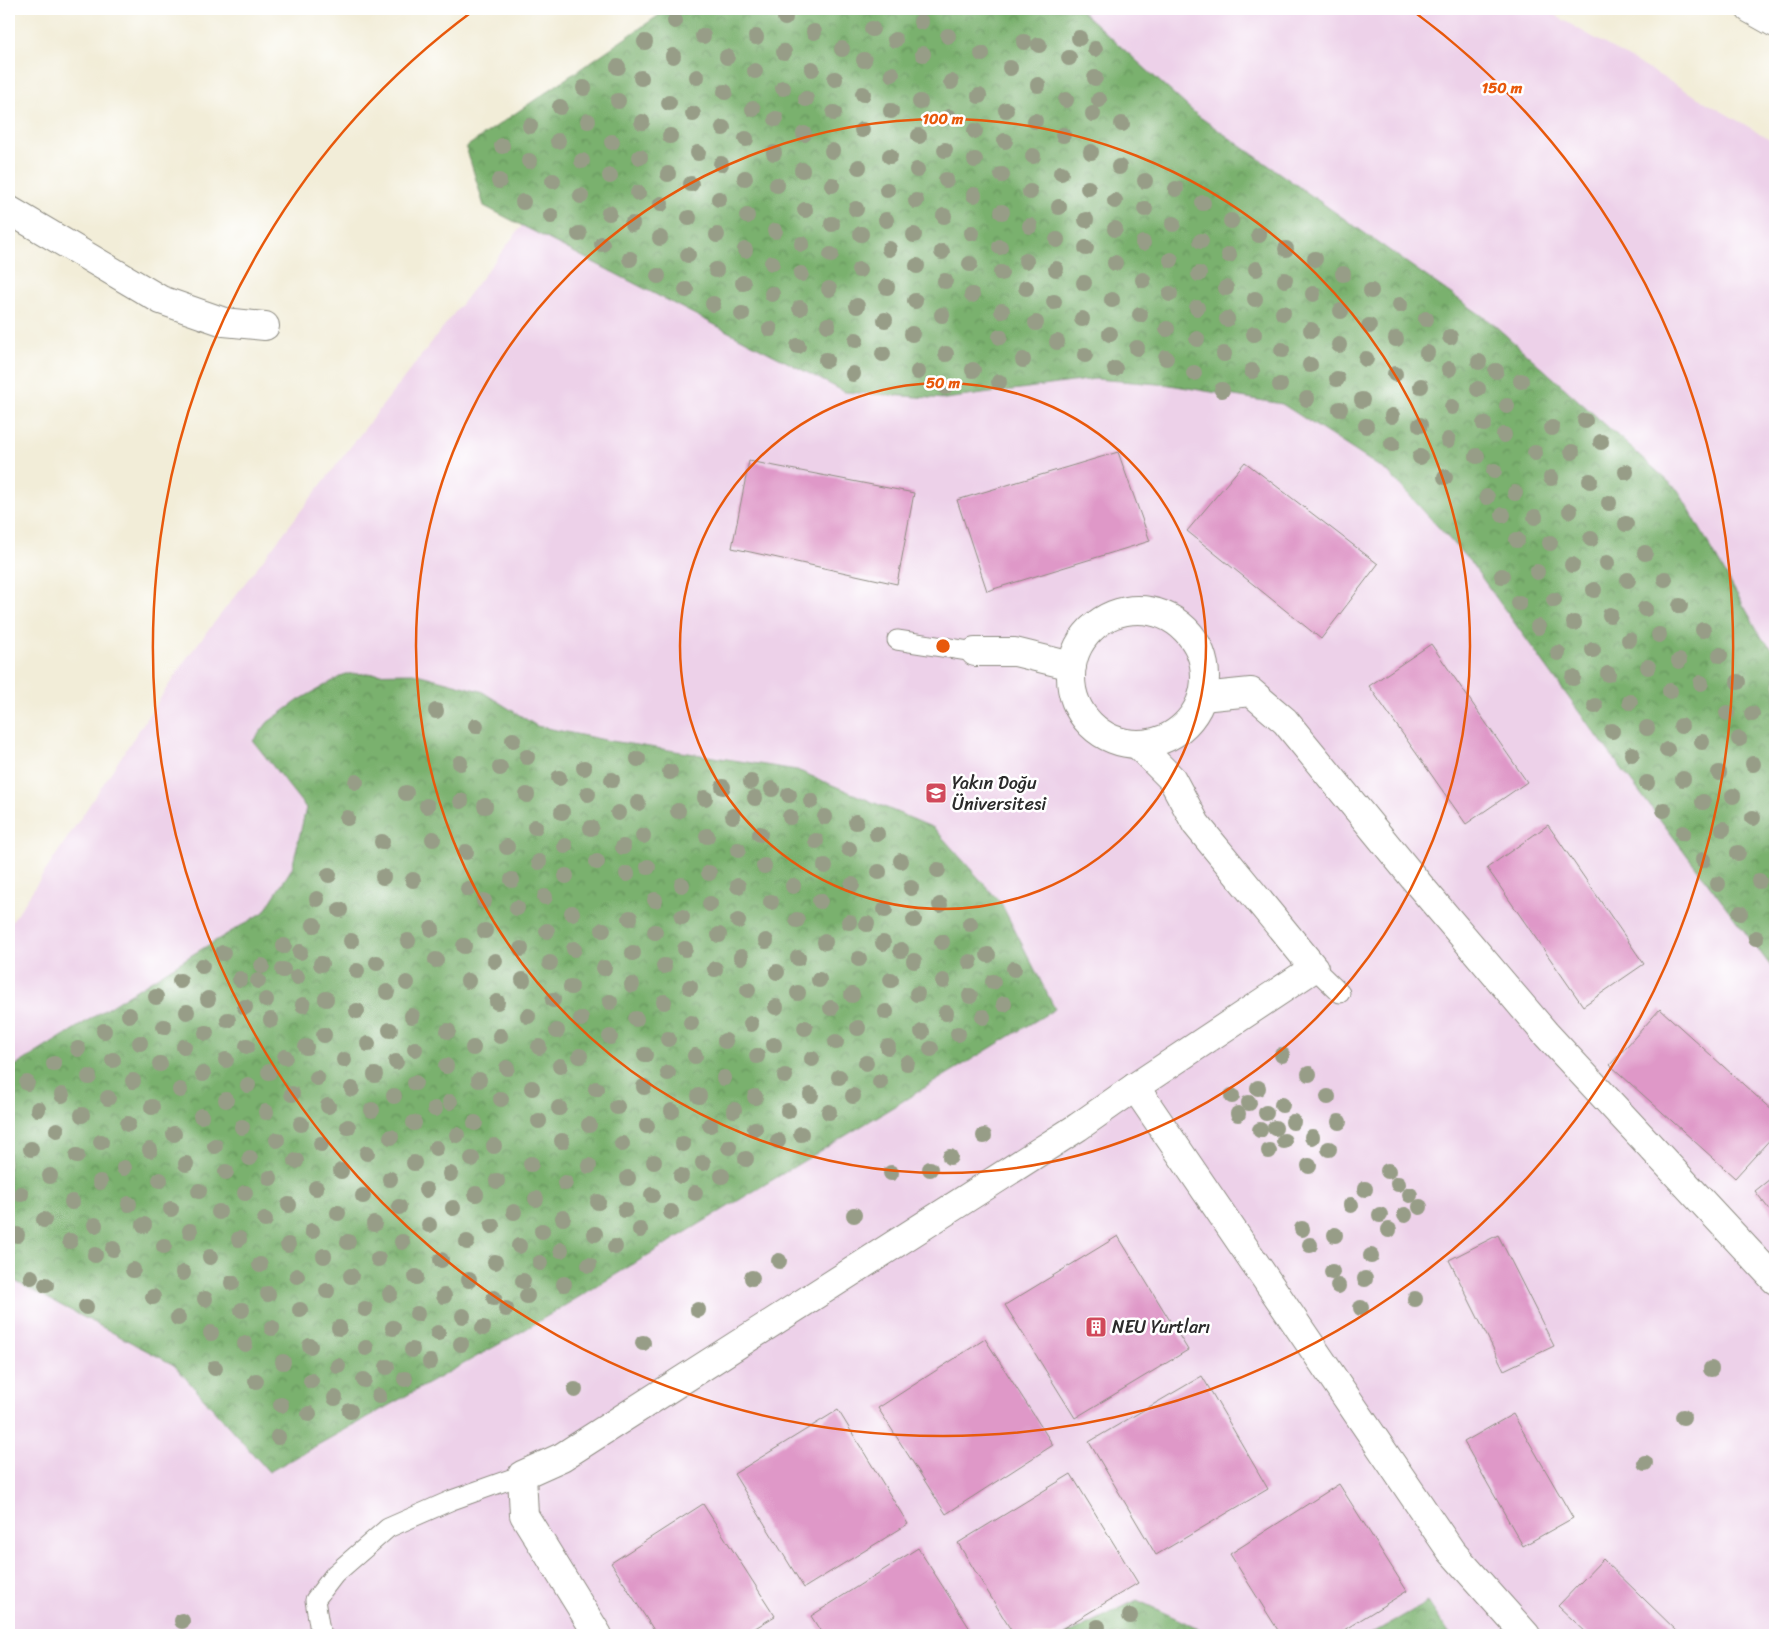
<svg xmlns="http://www.w3.org/2000/svg" width="1784" height="1644" font-family="Sriracha,sans-serif">
<defs>
<pattern id="forest-crowns" width="20" height="18" patternUnits="userSpaceOnUse" patternTransform="scale(1.25)"><rect width="20" height="18" fill="#7ab16e"/><path d="M2 6a3 3 0 1 1 6 0M12 15a3 3 0 1 1 6 0" fill="none" stroke="#64905b"/></pattern>
</defs>
<rect width="100%" height="100%" fill="#fff"/>
<filter id="ink" filterUnits="userSpaceOnUse"><feTurbulence type="fractalNoise" baseFrequency=".02" numOctaves="2"/><feDisplacementMap in="SourceGraphic" scale="10" xChannelSelector="R" yChannelSelector="G"/><feConvolveMatrix kernelMatrix="1 2 1 2 8 2 1 2 1" color-interpolation-filters="sRGB"/></filter>
<filter id="wash" filterUnits="userSpaceOnUse"><feTurbulence type="fractalNoise" baseFrequency=".0096" numOctaves="4" result="noise"/><feDisplacementMap in="SourceGraphic" scale="20" xChannelSelector="R" yChannelSelector="G"/><feGaussianBlur stdDeviation="1.12" result="paint"/><feColorMatrix in="noise" values="0 0 0 0 0 0 0 0 0 0 0 0 0 0 0 0 0 1.4 0 .05"/><feComposite in="paint" operator="in"/></filter>
<g filter="url(#wash)">
<rect width="100%" height="100%" fill="#f2edd8"/>
<polygon fill="#edd1e9" points="690,9 1544,9 1775,142 1775,1635 9,1635 9,926 186,659"/>
<g fill="url(#forest-crowns)" stroke="#526e4c">
<polygon points="668,9 1079,9 1197,115 1491,322 1678,490 1762,638 1775,651 1775,972 1579,712 1471,563 1389,473 1282,404 1170,385 1095,379 945,399 845,392 484,206 466,147"/>
<polygon points="413,673 481,691 537,726 605,740 797,770 934,828 1001,903 1055,1009 521,1332 269,1472 174,1365 9,1278 9,1070 195,953 264,912 292,868 306,808 253,741 268,722 299,700 345,674"/>
<polygon points="1137,1600 1212,1635 1065,1635"/>
<polygon points="1428,1602 1450,1635 1369,1635"/>
</g>
<g id="blocks">
<g fill="#df98c8">
<polygon points="1118,452 1150,541 987,591 957,500"/>
<polygon points="749,461 914,493 897,584 732,548"/>
<polygon points="1245,462 1378,564 1321,639 1187,531"/>
<polygon points="1431,644 1527,782 1466,824 1369,686"/>
<polygon points="1548,825 1644,964 1583,1006 1487,868"/>
<polygon points="1660,1009 1775,1113 1775,1134 1735,1178 1610,1065"/>
<polygon points="1775,1175 1775,1217 1755,1191"/>
<polygon points="1498,1235 1554,1346 1504,1370 1449,1260"/>
<polygon points="1118,1236 1188,1350 1075,1418 1005,1305"/>
<polygon points="985,1339 1053,1445 946,1514 878,1408"/>
<polygon points="1202,1376 1268,1489 1156,1555 1089,1442"/>
<polygon points="838,1410 908,1524 804,1588 734,1474"/>
<polygon points="1513,1414 1573,1518 1523,1546 1464,1442"/>
<polygon points="1071,1474 1138,1583 1052,1635 1014,1635 958,1543"/>
<polygon points="1339,1484 1407,1591 1336,1635 1281,1635 1230,1554"/>
<polygon points="703,1504 775,1616 744,1635 657,1635 611,1563"/>
<polygon points="918,1548 974,1635 823,1635 811,1616"/>
<polygon points="1603,1559 1681,1635 1589,1635 1558,1606"/>
</g>
</g>
</g>
<g filter="url(#ink)">
<use href="#blocks" fill-opacity="0" stroke="#8e8c82" stroke-width="1"/>
<g fill="none" stroke-linecap="round" stroke-linejoin="round">
<g stroke="#8e8c82" stroke-width="21">
<g id="lane">
<polyline points="897,640 975,652"/>
<polyline points="1314,968 1340,993"/>
<polyline points="323,1635 320,1631 315,1600 335,1574 388,1528 452,1500 522,1475"/>
</g>
</g>
<g stroke="#8e8c82" stroke-width="30">
<g id="street">
<polyline points="9,210 161,300 224,322 265,326"/>
<circle cx="1138" cy="677" r="67"/>
<polyline points="975,652 1015,652 1072,666"/>
<polyline points="1202,697 1251,692 1285,721 1421,887 1546,1034 1775,1280"/>
<polyline points="1135,1087 1451,1551 1526,1635"/>
<polyline points="598,1635 524,1515 522,1475 562,1457 1078,1127 1135,1087 1314,968 1196,824 1172,779 1138,745"/>
</g>
</g>
<g stroke="#8e8c82" stroke-width="30">
<polyline id="highway" points="1750,9 1775,23"/>
</g>
<use href="#lane" stroke="#fff" stroke-width="19"/>
<use href="#street" stroke="#fff" stroke-width="28"/>
<use href="#highway" stroke="#fff" stroke-width="28"/>
</g>
<g fill="#979d87">
<circle cx="785" cy="18" r="8"/>
<circle cx="675" cy="21" r="8"/>
<circle cx="921" cy="22" r="8"/>
<circle cx="872" cy="29" r="8"/>
<circle cx="814" cy="32" r="8"/>
<circle cx="703" cy="36" r="8"/>
<circle cx="948" cy="36" r="8"/>
<circle cx="756" cy="37" r="8"/>
<circle cx="1079" cy="38" r="8"/>
<circle cx="895" cy="40" r="8"/>
<circle cx="645" cy="42" r="8"/>
<circle cx="1024" cy="42" r="8"/>
<circle cx="1039" cy="45" r="8"/>
<circle cx="842" cy="49" r="8"/>
<circle cx="1095" cy="49" r="8"/>
<circle cx="784" cy="52" r="8"/>
<circle cx="923" cy="54" r="8"/>
<circle cx="982" cy="54" r="8"/>
<circle cx="673" cy="56" r="8"/>
<circle cx="727" cy="57" r="8"/>
<circle cx="1069" cy="58" r="8"/>
<circle cx="864" cy="60" r="8"/>
<circle cx="618" cy="67" r="8"/>
<circle cx="1010" cy="68" r="8"/>
<circle cx="812" cy="69" r="8"/>
<circle cx="755" cy="71" r="8"/>
<circle cx="892" cy="74" r="8"/>
<circle cx="697" cy="77" r="8"/>
<circle cx="641" cy="78" r="8"/>
<circle cx="1095" cy="78" r="8"/>
<circle cx="835" cy="79" r="8"/>
<circle cx="951" cy="82" r="8"/>
<circle cx="1038" cy="85" r="8"/>
<circle cx="584" cy="88" r="8"/>
<circle cx="783" cy="88" r="8"/>
<circle cx="725" cy="92" r="8"/>
<circle cx="863" cy="94" r="8"/>
<circle cx="979" cy="96" r="8"/>
<circle cx="806" cy="99" r="8"/>
<circle cx="1066" cy="100" r="8"/>
<circle cx="1099" cy="100" r="8"/>
<circle cx="618" cy="101" r="8"/>
<circle cx="920" cy="102" r="8"/>
<circle cx="669" cy="103" r="8"/>
<circle cx="560" cy="107" r="8"/>
<circle cx="753" cy="109" r="8"/>
<circle cx="1006" cy="110" r="8"/>
<circle cx="891" cy="111" r="8"/>
<circle cx="834" cy="113" r="8"/>
<circle cx="693" cy="114" r="8"/>
<circle cx="1093" cy="114" r="8"/>
<circle cx="949" cy="117" r="8"/>
<circle cx="776" cy="119" r="8"/>
<circle cx="588" cy="121" r="8"/>
<circle cx="1035" cy="121" r="8"/>
<circle cx="642" cy="122" r="8"/>
<circle cx="1122" cy="124" r="8"/>
<circle cx="530" cy="126" r="8"/>
<circle cx="723" cy="128" r="8"/>
<circle cx="862" cy="130" r="8"/>
<circle cx="975" cy="131" r="8"/>
<circle cx="804" cy="134" r="8"/>
<circle cx="1063" cy="135" r="8"/>
<circle cx="670" cy="136" r="8"/>
<circle cx="919" cy="136" r="8"/>
<circle cx="746" cy="139" r="8"/>
<circle cx="558" cy="141" r="8"/>
<circle cx="1005" cy="141" r="8"/>
<circle cx="612" cy="142" r="8"/>
<circle cx="502" cy="146" r="8"/>
<circle cx="945" cy="150" r="8"/>
<circle cx="832" cy="151" r="8"/>
<circle cx="1091" cy="152" r="8"/>
<circle cx="698" cy="153" r="8"/>
<circle cx="774" cy="153" r="8"/>
<circle cx="890" cy="156" r="8"/>
<circle cx="1033" cy="156" r="8"/>
<circle cx="640" cy="157" r="8"/>
<circle cx="975" cy="160" r="8"/>
<circle cx="529" cy="161" r="8"/>
<circle cx="582" cy="161" r="8"/>
<circle cx="721" cy="164" r="8"/>
<circle cx="859" cy="167" r="8"/>
<circle cx="1119" cy="167" r="8"/>
<circle cx="802" cy="170" r="8"/>
<circle cx="917" cy="170" r="8"/>
<circle cx="1061" cy="173" r="8"/>
<circle cx="668" cy="174" r="8"/>
<circle cx="1002" cy="175" r="8"/>
<circle cx="610" cy="176" r="8"/>
<circle cx="745" cy="178" r="8"/>
<circle cx="946" cy="180" r="8"/>
<circle cx="499" cy="181" r="8"/>
<circle cx="553" cy="181" r="8"/>
<circle cx="1145" cy="181" r="8"/>
<circle cx="691" cy="184" r="8"/>
<circle cx="777" cy="185" r="8"/>
<circle cx="832" cy="185" r="8"/>
<circle cx="1088" cy="188" r="8"/>
<circle cx="1176" cy="189" r="8"/>
<circle cx="887" cy="190" r="8"/>
<circle cx="1030" cy="192" r="8"/>
<circle cx="638" cy="193" r="8"/>
<circle cx="974" cy="195" r="8"/>
<circle cx="581" cy="196" r="8"/>
<circle cx="719" cy="199" r="8"/>
<circle cx="916" cy="201" r="8"/>
<circle cx="1115" cy="201" r="8"/>
<circle cx="523" cy="202" r="8"/>
<circle cx="1203" cy="203" r="8"/>
<circle cx="661" cy="204" r="8"/>
<circle cx="1059" cy="207" r="8"/>
<circle cx="856" cy="209" r="8"/>
<circle cx="1145" cy="209" r="8"/>
<circle cx="805" cy="210" r="8"/>
<circle cx="1002" cy="212" r="8"/>
<circle cx="609" cy="213" r="8"/>
<circle cx="551" cy="216" r="8"/>
<circle cx="747" cy="216" r="8"/>
<circle cx="944" cy="216" r="8"/>
<circle cx="689" cy="218" r="8"/>
<circle cx="886" cy="220" r="8"/>
<circle cx="1086" cy="220" r="8"/>
<circle cx="1231" cy="221" r="8"/>
<circle cx="632" cy="224" r="8"/>
<circle cx="832" cy="224" r="8"/>
<circle cx="1173" cy="224" r="8"/>
<circle cx="1030" cy="226" r="8"/>
<circle cx="1115" cy="229" r="8"/>
<circle cx="775" cy="231" r="8"/>
<circle cx="972" cy="233" r="8"/>
<circle cx="579" cy="234" r="8"/>
<circle cx="861" cy="234" r="8"/>
<circle cx="717" cy="235" r="8"/>
<circle cx="914" cy="235" r="8"/>
<circle cx="1259" cy="235" r="8"/>
<circle cx="660" cy="238" r="8"/>
<circle cx="1057" cy="240" r="8"/>
<circle cx="1201" cy="241" r="8"/>
<circle cx="1143" cy="243" r="8"/>
<circle cx="602" cy="244" r="8"/>
<circle cx="802" cy="244" r="8"/>
<circle cx="1000" cy="247" r="8"/>
<circle cx="1086" cy="248" r="8"/>
<circle cx="889" cy="249" r="8"/>
<circle cx="1286" cy="249" r="8"/>
<circle cx="745" cy="250" r="8"/>
<circle cx="942" cy="252" r="8"/>
<circle cx="688" cy="255" r="8"/>
<circle cx="831" cy="255" r="8"/>
<circle cx="1229" cy="255" r="8"/>
<circle cx="630" cy="259" r="8"/>
<circle cx="1315" cy="259" r="8"/>
<circle cx="1171" cy="260" r="8"/>
<circle cx="1026" cy="261" r="8"/>
<circle cx="772" cy="263" r="8"/>
<circle cx="1115" cy="263" r="8"/>
<circle cx="970" cy="264" r="8"/>
<circle cx="917" cy="266" r="8"/>
<circle cx="1056" cy="269" r="8"/>
<circle cx="1256" cy="269" r="8"/>
<circle cx="716" cy="270" r="8"/>
<circle cx="859" cy="270" r="8"/>
<circle cx="1001" cy="273" r="8"/>
<circle cx="801" cy="274" r="8"/>
<circle cx="1199" cy="274" r="8"/>
<circle cx="1343" cy="274" r="8"/>
<circle cx="658" cy="276" r="8"/>
<circle cx="1143" cy="280" r="8"/>
<circle cx="1285" cy="280" r="8"/>
<circle cx="945" cy="281" r="8"/>
<circle cx="743" cy="283" r="8"/>
<circle cx="1084" cy="283" r="8"/>
<circle cx="887" cy="287" r="8"/>
<circle cx="1026" cy="288" r="8"/>
<circle cx="1226" cy="288" r="8"/>
<circle cx="829" cy="289" r="8"/>
<circle cx="686" cy="290" r="8"/>
<circle cx="1371" cy="291" r="8"/>
<circle cx="772" cy="294" r="8"/>
<circle cx="1170" cy="294" r="8"/>
<circle cx="1313" cy="294" r="8"/>
<circle cx="972" cy="295" r="8"/>
<circle cx="1255" cy="299" r="8"/>
<circle cx="1112" cy="300" r="8"/>
<circle cx="915" cy="301" r="8"/>
<circle cx="1054" cy="302" r="8"/>
<circle cx="713" cy="304" r="8"/>
<circle cx="1400" cy="305" r="8"/>
<circle cx="857" cy="306" r="8"/>
<circle cx="800" cy="308" r="8"/>
<circle cx="1197" cy="308" r="8"/>
<circle cx="1002" cy="311" r="8"/>
<circle cx="1341" cy="311" r="8"/>
<circle cx="1283" cy="313" r="8"/>
<circle cx="742" cy="314" r="8"/>
<circle cx="942" cy="315" r="8"/>
<circle cx="1140" cy="315" r="8"/>
<circle cx="1082" cy="319" r="8"/>
<circle cx="1227" cy="319" r="8"/>
<circle cx="1426" cy="319" r="8"/>
<circle cx="885" cy="320" r="8"/>
<circle cx="1036" cy="323" r="8"/>
<circle cx="828" cy="325" r="8"/>
<circle cx="1369" cy="326" r="8"/>
<circle cx="770" cy="329" r="8"/>
<circle cx="1167" cy="329" r="8"/>
<circle cx="1311" cy="330" r="8"/>
<circle cx="912" cy="334" r="8"/>
<circle cx="1110" cy="334" r="8"/>
<circle cx="1254" cy="334" r="8"/>
<circle cx="1000" cy="337" r="8"/>
<circle cx="1450" cy="337" r="8"/>
<circle cx="1197" cy="339" r="8"/>
<circle cx="1396" cy="339" r="8"/>
<circle cx="856" cy="340" r="8"/>
<circle cx="1057" cy="342" r="8"/>
<circle cx="1339" cy="345" r="8"/>
<circle cx="798" cy="346" r="8"/>
<circle cx="1137" cy="348" r="8"/>
<circle cx="1282" cy="350" r="8"/>
<circle cx="1427" cy="353" r="8"/>
<circle cx="883" cy="354" r="8"/>
<circle cx="946" cy="354" r="8"/>
<circle cx="1224" cy="354" r="8"/>
<circle cx="1085" cy="355" r="8"/>
<circle cx="1166" cy="358" r="8"/>
<circle cx="1366" cy="359" r="8"/>
<circle cx="826" cy="360" r="8"/>
<circle cx="1023" cy="360" r="8"/>
<circle cx="1479" cy="362" r="8"/>
<circle cx="1310" cy="365" r="8"/>
<circle cx="1115" cy="369" r="8"/>
<circle cx="1449" cy="369" r="8"/>
<circle cx="973" cy="370" r="8"/>
<circle cx="1252" cy="371" r="8"/>
<circle cx="1496" cy="371" r="8"/>
<circle cx="918" cy="372" r="8"/>
<circle cx="1194" cy="373" r="8"/>
<circle cx="853" cy="374" r="8"/>
<circle cx="1395" cy="374" r="8"/>
<circle cx="1337" cy="379" r="8"/>
<circle cx="1521" cy="381" r="8"/>
<circle cx="999" cy="382" r="8"/>
<circle cx="1280" cy="385" r="8"/>
<circle cx="1421" cy="386" r="8"/>
<circle cx="945" cy="387" r="8"/>
<circle cx="1478" cy="389" r="8"/>
<circle cx="1222" cy="390" r="8"/>
<circle cx="1307" cy="399" r="8"/>
<circle cx="1362" cy="400" r="8"/>
<circle cx="1507" cy="406" r="8"/>
<circle cx="1452" cy="407" r="8"/>
<circle cx="1340" cy="409" r="8"/>
<circle cx="1392" cy="416" r="8"/>
<circle cx="1585" cy="421" r="8"/>
<circle cx="1484" cy="424" r="8"/>
<circle cx="1420" cy="425" r="8"/>
<circle cx="1366" cy="426" r="8"/>
<circle cx="1552" cy="428" r="8"/>
<circle cx="1504" cy="435" r="8"/>
<circle cx="1448" cy="440" r="8"/>
<circle cx="1601" cy="442" r="8"/>
<circle cx="1392" cy="444" r="8"/>
<circle cx="1572" cy="452" r="8"/>
<circle cx="1535" cy="453" r="8"/>
<circle cx="1477" cy="456" r="8"/>
<circle cx="1420" cy="457" r="8"/>
<circle cx="1494" cy="471" r="8"/>
<circle cx="1626" cy="472" r="8"/>
<circle cx="1445" cy="477" r="8"/>
<circle cx="1551" cy="478" r="8"/>
<circle cx="1590" cy="481" r="8"/>
<circle cx="1515" cy="493" r="8"/>
<circle cx="1487" cy="497" r="8"/>
<circle cx="1609" cy="503" r="8"/>
<circle cx="1570" cy="511" r="8"/>
<circle cx="1503" cy="515" r="8"/>
<circle cx="1535" cy="517" r="8"/>
<circle cx="1626" cy="524" r="8"/>
<circle cx="1591" cy="539" r="8"/>
<circle cx="1517" cy="540" r="8"/>
<circle cx="1550" cy="543" r="8"/>
<circle cx="1645" cy="553" r="8"/>
<circle cx="1607" cy="563" r="8"/>
<circle cx="1572" cy="565" r="8"/>
<circle cx="1537" cy="572" r="8"/>
<circle cx="1502" cy="576" r="8"/>
<circle cx="1665" cy="579" r="8"/>
<circle cx="1628" cy="580" r="8"/>
<circle cx="1594" cy="590" r="8"/>
<circle cx="1554" cy="600" r="8"/>
<circle cx="1519" cy="603" r="8"/>
<circle cx="1680" cy="606" r="8"/>
<circle cx="1645" cy="609" r="8"/>
<circle cx="1610" cy="615" r="8"/>
<circle cx="1574" cy="623" r="8"/>
<circle cx="1538" cy="627" r="8"/>
<circle cx="1703" cy="630" r="8"/>
<circle cx="1659" cy="635" r="8"/>
<circle cx="1629" cy="640" r="8"/>
<circle cx="1593" cy="650" r="8"/>
<circle cx="1558" cy="653" r="8"/>
<circle cx="1720" cy="655" r="8"/>
<circle cx="1679" cy="661" r="8"/>
<circle cx="1648" cy="667" r="8"/>
<circle cx="1608" cy="674" r="8"/>
<circle cx="1573" cy="678" r="8"/>
<circle cx="1738" cy="682" r="8"/>
<circle cx="1701" cy="683" r="8"/>
<circle cx="1670" cy="691" r="8"/>
<circle cx="1630" cy="702" r="8"/>
<circle cx="1595" cy="706" r="8"/>
<circle cx="436" cy="711" r="8"/>
<circle cx="1727" cy="713" r="8"/>
<circle cx="1752" cy="714" r="8"/>
<circle cx="476" cy="726" r="8"/>
<circle cx="1681" cy="726" r="8"/>
<circle cx="1647" cy="728" r="8"/>
<circle cx="1612" cy="731" r="8"/>
<circle cx="1739" cy="739" r="8"/>
<circle cx="513" cy="740" r="8"/>
<circle cx="1702" cy="742" r="8"/>
<circle cx="1667" cy="750" r="8"/>
<circle cx="1632" cy="754" r="8"/>
<circle cx="527" cy="757" r="8"/>
<circle cx="638" cy="759" r="8"/>
<circle cx="460" cy="763" r="8"/>
<circle cx="1753" cy="764" r="8"/>
<circle cx="500" cy="768" r="8"/>
<circle cx="584" cy="768" r="8"/>
<circle cx="670" cy="772" r="8"/>
<circle cx="1719" cy="773" r="8"/>
<circle cx="559" cy="778" r="8"/>
<circle cx="1683" cy="779" r="8"/>
<circle cx="612" cy="780" r="8"/>
<circle cx="356" cy="782" r="8"/>
<circle cx="751" cy="782" r="8"/>
<circle cx="1647" cy="783" r="8"/>
<circle cx="723" cy="787" r="8"/>
<circle cx="772" cy="789" r="8"/>
<circle cx="406" cy="793" r="8"/>
<circle cx="588" cy="794" r="8"/>
<circle cx="527" cy="795" r="8"/>
<circle cx="789" cy="795" r="8"/>
<circle cx="1733" cy="796" r="8"/>
<circle cx="705" cy="798" r="8"/>
<circle cx="755" cy="798" r="8"/>
<circle cx="461" cy="801" r="8"/>
<circle cx="811" cy="801" r="8"/>
<circle cx="1703" cy="802" r="8"/>
<circle cx="638" cy="803" r="8"/>
<circle cx="427" cy="806" r="8"/>
<circle cx="485" cy="806" r="8"/>
<circle cx="1664" cy="810" r="8"/>
<circle cx="678" cy="811" r="8"/>
<circle cx="562" cy="812" r="8"/>
<circle cx="618" cy="813" r="8"/>
<circle cx="733" cy="816" r="8"/>
<circle cx="790" cy="817" r="8"/>
<circle cx="825" cy="817" r="8"/>
<circle cx="347" cy="818" r="8"/>
<circle cx="1753" cy="818" r="8"/>
<circle cx="856" cy="822" r="8"/>
<circle cx="535" cy="827" r="8"/>
<circle cx="591" cy="828" r="8"/>
<circle cx="1723" cy="829" r="8"/>
<circle cx="1683" cy="833" r="8"/>
<circle cx="760" cy="834" r="8"/>
<circle cx="877" cy="834" r="8"/>
<circle cx="643" cy="836" r="8"/>
<circle cx="707" cy="836" r="8"/>
<circle cx="433" cy="839" r="8"/>
<circle cx="816" cy="841" r="8"/>
<circle cx="382" cy="842" r="8"/>
<circle cx="565" cy="846" r="8"/>
<circle cx="507" cy="847" r="8"/>
<circle cx="623" cy="847" r="8"/>
<circle cx="849" cy="849" r="8"/>
<circle cx="738" cy="850" r="8"/>
<circle cx="466" cy="852" r="8"/>
<circle cx="1738" cy="853" r="8"/>
<circle cx="1703" cy="860" r="8"/>
<circle cx="901" cy="861" r="8"/>
<circle cx="539" cy="862" r="8"/>
<circle cx="597" cy="862" r="8"/>
<circle cx="764" cy="866" r="8"/>
<circle cx="825" cy="866" r="8"/>
<circle cx="648" cy="867" r="8"/>
<circle cx="938" cy="870" r="8"/>
<circle cx="879" cy="872" r="8"/>
<circle cx="709" cy="873" r="8"/>
<circle cx="627" cy="874" r="8"/>
<circle cx="329" cy="875" r="8"/>
<circle cx="566" cy="876" r="8"/>
<circle cx="383" cy="877" r="8"/>
<circle cx="413" cy="880" r="8"/>
<circle cx="512" cy="880" r="8"/>
<circle cx="1759" cy="881" r="8"/>
<circle cx="1718" cy="884" r="8"/>
<circle cx="682" cy="885" r="8"/>
<circle cx="852" cy="885" r="8"/>
<circle cx="738" cy="886" r="8"/>
<circle cx="793" cy="886" r="8"/>
<circle cx="911" cy="888" r="8"/>
<circle cx="468" cy="889" r="8"/>
<circle cx="545" cy="897" r="8"/>
<circle cx="317" cy="899" r="8"/>
<circle cx="655" cy="900" r="8"/>
<circle cx="484" cy="901" r="8"/>
<circle cx="820" cy="901" r="8"/>
<circle cx="771" cy="902" r="8"/>
<circle cx="710" cy="904" r="8"/>
<circle cx="940" cy="905" r="8"/>
<circle cx="517" cy="908" r="8"/>
<circle cx="340" cy="910" r="8"/>
<circle cx="885" cy="910" r="8"/>
<circle cx="572" cy="913" r="8"/>
<circle cx="1740" cy="913" r="8"/>
<circle cx="682" cy="917" r="8"/>
<circle cx="630" cy="918" r="8"/>
<circle cx="797" cy="920" r="8"/>
<circle cx="914" cy="920" r="8"/>
<circle cx="738" cy="921" r="8"/>
<circle cx="849" cy="922" r="8"/>
<circle cx="867" cy="924" r="8"/>
<circle cx="970" cy="924" r="8"/>
<circle cx="314" cy="925" r="8"/>
<circle cx="432" cy="929" r="8"/>
<circle cx="603" cy="930" r="8"/>
<circle cx="485" cy="931" r="8"/>
<circle cx="547" cy="931" r="8"/>
<circle cx="655" cy="932" r="8"/>
<circle cx="719" cy="935" r="8"/>
<circle cx="1756" cy="938" r="8"/>
<circle cx="351" cy="941" r="8"/>
<circle cx="408" cy="941" r="8"/>
<circle cx="766" cy="941" r="8"/>
<circle cx="825" cy="942" r="8"/>
<circle cx="942" cy="942" r="8"/>
<circle cx="883" cy="943" r="8"/>
<circle cx="284" cy="946" r="8"/>
<circle cx="464" cy="946" r="8"/>
<circle cx="521" cy="949" r="8"/>
<circle cx="574" cy="949" r="8"/>
<circle cx="685" cy="949" r="8"/>
<circle cx="901" cy="950" r="8"/>
<circle cx="300" cy="952" r="8"/>
<circle cx="223" cy="953" r="8"/>
<circle cx="633" cy="953" r="8"/>
<circle cx="988" cy="955" r="8"/>
<circle cx="741" cy="957" r="8"/>
<circle cx="798" cy="958" r="8"/>
<circle cx="859" cy="959" r="8"/>
<circle cx="436" cy="960" r="8"/>
<circle cx="495" cy="961" r="8"/>
<circle cx="914" cy="961" r="8"/>
<circle cx="970" cy="962" r="8"/>
<circle cx="377" cy="963" r="8"/>
<circle cx="550" cy="963" r="8"/>
<circle cx="321" cy="964" r="8"/>
<circle cx="202" cy="966" r="8"/>
<circle cx="262" cy="966" r="8"/>
<circle cx="664" cy="966" r="8"/>
<circle cx="604" cy="968" r="8"/>
<circle cx="715" cy="969" r="8"/>
<circle cx="1014" cy="969" r="8"/>
<circle cx="283" cy="970" r="8"/>
<circle cx="357" cy="971" r="8"/>
<circle cx="777" cy="972" r="8"/>
<circle cx="297" cy="977" r="8"/>
<circle cx="240" cy="979" r="8"/>
<circle cx="523" cy="980" r="8"/>
<circle cx="819" cy="980" r="8"/>
<circle cx="891" cy="980" r="8"/>
<circle cx="180" cy="981" r="8"/>
<circle cx="258" cy="981" r="8"/>
<circle cx="468" cy="981" r="8"/>
<circle cx="943" cy="981" r="8"/>
<circle cx="993" cy="982" r="8"/>
<circle cx="407" cy="983" r="8"/>
<circle cx="632" cy="985" r="8"/>
<circle cx="571" cy="987" r="8"/>
<circle cx="690" cy="987" r="8"/>
<circle cx="748" cy="990" r="8"/>
<circle cx="387" cy="992" r="8"/>
<circle cx="798" cy="993" r="8"/>
<circle cx="917" cy="994" r="8"/>
<circle cx="852" cy="995" r="8"/>
<circle cx="970" cy="996" r="8"/>
<circle cx="156" cy="997" r="8"/>
<circle cx="208" cy="999" r="8"/>
<circle cx="326" cy="999" r="8"/>
<circle cx="266" cy="1000" r="8"/>
<circle cx="553" cy="1000" r="8"/>
<circle cx="497" cy="1002" r="8"/>
<circle cx="610" cy="1002" r="8"/>
<circle cx="664" cy="1002" r="8"/>
<circle cx="1004" cy="1004" r="8"/>
<circle cx="303" cy="1005" r="8"/>
<circle cx="245" cy="1007" r="8"/>
<circle cx="776" cy="1007" r="8"/>
<circle cx="831" cy="1008" r="8"/>
<circle cx="357" cy="1011" r="8"/>
<circle cx="187" cy="1012" r="8"/>
<circle cx="886" cy="1012" r="8"/>
<circle cx="946" cy="1013" r="8"/>
<circle cx="129" cy="1015" r="8"/>
<circle cx="412" cy="1016" r="8"/>
<circle cx="528" cy="1016" r="8"/>
<circle cx="983" cy="1017" r="8"/>
<circle cx="581" cy="1019" r="8"/>
<circle cx="636" cy="1019" r="8"/>
<circle cx="228" cy="1020" r="8"/>
<circle cx="271" cy="1020" r="8"/>
<circle cx="691" cy="1023" r="8"/>
<circle cx="751" cy="1024" r="8"/>
<circle cx="164" cy="1027" r="8"/>
<circle cx="805" cy="1028" r="8"/>
<circle cx="858" cy="1028" r="8"/>
<circle cx="390" cy="1030" r="8"/>
<circle cx="104" cy="1031" r="8"/>
<circle cx="448" cy="1031" r="8"/>
<circle cx="557" cy="1031" r="8"/>
<circle cx="922" cy="1032" r="8"/>
<circle cx="206" cy="1033" r="8"/>
<circle cx="958" cy="1034" r="8"/>
<circle cx="324" cy="1035" r="8"/>
<circle cx="500" cy="1036" r="8"/>
<circle cx="610" cy="1037" r="8"/>
<circle cx="668" cy="1039" r="8"/>
<circle cx="725" cy="1041" r="8"/>
<circle cx="836" cy="1042" r="8"/>
<circle cx="140" cy="1043" r="8"/>
<circle cx="368" cy="1044" r="8"/>
<circle cx="774" cy="1045" r="8"/>
<circle cx="247" cy="1046" r="8"/>
<circle cx="184" cy="1047" r="8"/>
<circle cx="306" cy="1047" r="8"/>
<circle cx="539" cy="1047" r="8"/>
<circle cx="888" cy="1047" r="8"/>
<circle cx="473" cy="1048" r="8"/>
<circle cx="78" cy="1049" r="8"/>
<circle cx="415" cy="1049" r="8"/>
<circle cx="931" cy="1049" r="8"/>
<circle cx="645" cy="1055" r="8"/>
<circle cx="1282" cy="1055" r="8"/>
<circle cx="580" cy="1056" r="8"/>
<circle cx="695" cy="1056" r="8"/>
<circle cx="757" cy="1056" r="8"/>
<circle cx="285" cy="1057" r="8"/>
<circle cx="812" cy="1059" r="8"/>
<circle cx="113" cy="1060" r="8"/>
<circle cx="226" cy="1060" r="8"/>
<circle cx="344" cy="1060" r="8"/>
<circle cx="396" cy="1062" r="8"/>
<circle cx="866" cy="1063" r="8"/>
<circle cx="907" cy="1063" r="8"/>
<circle cx="54" cy="1064" r="8"/>
<circle cx="160" cy="1064" r="8"/>
<circle cx="446" cy="1066" r="8"/>
<circle cx="560" cy="1066" r="8"/>
<circle cx="507" cy="1068" r="8"/>
<circle cx="269" cy="1072" r="8"/>
<circle cx="668" cy="1073" r="8"/>
<circle cx="203" cy="1074" r="8"/>
<circle cx="1309" cy="1074" r="8"/>
<circle cx="375" cy="1075" r="8"/>
<circle cx="785" cy="1076" r="8"/>
<circle cx="89" cy="1077" r="8"/>
<circle cx="839" cy="1077" r="8"/>
<circle cx="317" cy="1078" r="8"/>
<circle cx="724" cy="1078" r="8"/>
<circle cx="479" cy="1080" r="8"/>
<circle cx="133" cy="1081" r="8"/>
<circle cx="880" cy="1082" r="8"/>
<circle cx="27" cy="1083" r="8"/>
<circle cx="415" cy="1083" r="8"/>
<circle cx="248" cy="1085" r="8"/>
<circle cx="644" cy="1087" r="8"/>
<circle cx="532" cy="1088" r="8"/>
<circle cx="1258" cy="1088" r="8"/>
<circle cx="352" cy="1089" r="8"/>
<circle cx="596" cy="1089" r="8"/>
<circle cx="180" cy="1090" r="8"/>
<circle cx="292" cy="1094" r="8"/>
<circle cx="62" cy="1095" r="8"/>
<circle cx="811" cy="1095" r="8"/>
<circle cx="394" cy="1096" r="8"/>
<circle cx="699" cy="1096" r="8"/>
<circle cx="853" cy="1096" r="8"/>
<circle cx="1232" cy="1096" r="8"/>
<circle cx="755" cy="1097" r="8"/>
<circle cx="1328" cy="1097" r="8"/>
<circle cx="108" cy="1098" r="8"/>
<circle cx="501" cy="1099" r="8"/>
<circle cx="226" cy="1100" r="8"/>
<circle cx="450" cy="1102" r="8"/>
<circle cx="1249" cy="1103" r="8"/>
<circle cx="1282" cy="1105" r="8"/>
<circle cx="328" cy="1106" r="8"/>
<circle cx="152" cy="1107" r="8"/>
<circle cx="617" cy="1107" r="8"/>
<circle cx="559" cy="1108" r="8"/>
<circle cx="38" cy="1109" r="8"/>
<circle cx="435" cy="1109" r="8"/>
<circle cx="372" cy="1110" r="8"/>
<circle cx="734" cy="1110" r="8"/>
<circle cx="672" cy="1111" r="8"/>
<circle cx="788" cy="1111" r="8"/>
<circle cx="266" cy="1112" r="8"/>
<circle cx="829" cy="1112" r="8"/>
<circle cx="1266" cy="1113" r="8"/>
<circle cx="1238" cy="1114" r="8"/>
<circle cx="82" cy="1115" r="8"/>
<circle cx="201" cy="1116" r="8"/>
<circle cx="539" cy="1121" r="8"/>
<circle cx="1293" cy="1122" r="8"/>
<circle cx="1339" cy="1122" r="8"/>
<circle cx="414" cy="1123" r="8"/>
<circle cx="475" cy="1123" r="8"/>
<circle cx="128" cy="1124" r="8"/>
<circle cx="301" cy="1124" r="8"/>
<circle cx="589" cy="1125" r="8"/>
<circle cx="710" cy="1125" r="8"/>
<circle cx="647" cy="1126" r="8"/>
<circle cx="242" cy="1127" r="8"/>
<circle cx="348" cy="1127" r="8"/>
<circle cx="1275" cy="1128" r="8"/>
<circle cx="755" cy="1129" r="8"/>
<circle cx="57" cy="1130" r="8"/>
<circle cx="1260" cy="1130" r="8"/>
<circle cx="174" cy="1134" r="8"/>
<circle cx="801" cy="1134" r="8"/>
<circle cx="457" cy="1135" r="8"/>
<circle cx="984" cy="1136" r="8"/>
<circle cx="391" cy="1137" r="8"/>
<circle cx="1312" cy="1137" r="8"/>
<circle cx="277" cy="1140" r="8"/>
<circle cx="562" cy="1141" r="8"/>
<circle cx="778" cy="1141" r="8"/>
<circle cx="1284" cy="1141" r="8"/>
<circle cx="101" cy="1142" r="8"/>
<circle cx="321" cy="1144" r="8"/>
<circle cx="622" cy="1144" r="8"/>
<circle cx="683" cy="1144" r="8"/>
<circle cx="215" cy="1146" r="8"/>
<circle cx="494" cy="1146" r="8"/>
<circle cx="729" cy="1147" r="8"/>
<circle cx="436" cy="1148" r="8"/>
<circle cx="31" cy="1149" r="8"/>
<circle cx="1329" cy="1149" r="8"/>
<circle cx="150" cy="1150" r="8"/>
<circle cx="1269" cy="1151" r="8"/>
<circle cx="367" cy="1153" r="8"/>
<circle cx="77" cy="1156" r="8"/>
<circle cx="950" cy="1157" r="8"/>
<circle cx="250" cy="1158" r="8"/>
<circle cx="472" cy="1159" r="8"/>
<circle cx="746" cy="1159" r="8"/>
<circle cx="296" cy="1161" r="8"/>
<circle cx="654" cy="1162" r="8"/>
<circle cx="414" cy="1163" r="8"/>
<circle cx="703" cy="1163" r="8"/>
<circle cx="186" cy="1164" r="8"/>
<circle cx="531" cy="1164" r="8"/>
<circle cx="589" cy="1166" r="8"/>
<circle cx="1309" cy="1166" r="8"/>
<circle cx="124" cy="1168" r="8"/>
<circle cx="930" cy="1169" r="8"/>
<circle cx="341" cy="1171" r="8"/>
<circle cx="1388" cy="1171" r="8"/>
<circle cx="226" cy="1172" r="8"/>
<circle cx="891" cy="1173" r="8"/>
<circle cx="450" cy="1174" r="8"/>
<circle cx="50" cy="1176" r="8"/>
<circle cx="681" cy="1176" r="8"/>
<circle cx="722" cy="1176" r="8"/>
<circle cx="270" cy="1178" r="8"/>
<circle cx="628" cy="1178" r="8"/>
<circle cx="390" cy="1179" r="8"/>
<circle cx="160" cy="1180" r="8"/>
<circle cx="497" cy="1181" r="8"/>
<circle cx="100" cy="1182" r="8"/>
<circle cx="565" cy="1183" r="8"/>
<circle cx="1398" cy="1184" r="8"/>
<circle cx="316" cy="1188" r="8"/>
<circle cx="1365" cy="1189" r="8"/>
<circle cx="426" cy="1190" r="8"/>
<circle cx="199" cy="1191" r="8"/>
<circle cx="245" cy="1193" r="8"/>
<circle cx="695" cy="1193" r="8"/>
<circle cx="21" cy="1194" r="8"/>
<circle cx="476" cy="1194" r="8"/>
<circle cx="652" cy="1195" r="8"/>
<circle cx="1410" cy="1195" r="8"/>
<circle cx="363" cy="1196" r="8"/>
<circle cx="536" cy="1199" r="8"/>
<circle cx="72" cy="1202" r="8"/>
<circle cx="598" cy="1202" r="8"/>
<circle cx="129" cy="1204" r="8"/>
<circle cx="289" cy="1205" r="8"/>
<circle cx="1351" cy="1205" r="8"/>
<circle cx="399" cy="1207" r="8"/>
<circle cx="1420" cy="1207" r="8"/>
<circle cx="453" cy="1208" r="8"/>
<circle cx="171" cy="1209" r="8"/>
<circle cx="625" cy="1210" r="8"/>
<circle cx="219" cy="1212" r="8"/>
<circle cx="514" cy="1212" r="8"/>
<circle cx="671" cy="1212" r="8"/>
<circle cx="338" cy="1213" r="8"/>
<circle cx="854" cy="1215" r="8"/>
<circle cx="1380" cy="1215" r="8"/>
<circle cx="1405" cy="1215" r="8"/>
<circle cx="563" cy="1218" r="8"/>
<circle cx="44" cy="1220" r="8"/>
<circle cx="265" cy="1220" r="8"/>
<circle cx="374" cy="1224" r="8"/>
<circle cx="95" cy="1225" r="8"/>
<circle cx="144" cy="1225" r="8"/>
<circle cx="429" cy="1225" r="8"/>
<circle cx="492" cy="1226" r="8"/>
<circle cx="1302" cy="1229" r="8"/>
<circle cx="640" cy="1230" r="8"/>
<circle cx="1389" cy="1230" r="8"/>
<circle cx="190" cy="1231" r="8"/>
<circle cx="312" cy="1231" r="8"/>
<circle cx="542" cy="1231" r="8"/>
<circle cx="595" cy="1234" r="8"/>
<circle cx="17" cy="1235" r="8"/>
<circle cx="1335" cy="1235" r="8"/>
<circle cx="239" cy="1239" r="8"/>
<circle cx="70" cy="1241" r="8"/>
<circle cx="348" cy="1242" r="8"/>
<circle cx="402" cy="1242" r="8"/>
<circle cx="467" cy="1242" r="8"/>
<circle cx="288" cy="1245" r="8"/>
<circle cx="1310" cy="1245" r="8"/>
<circle cx="164" cy="1246" r="8"/>
<circle cx="519" cy="1246" r="8"/>
<circle cx="615" cy="1247" r="8"/>
<circle cx="113" cy="1249" r="8"/>
<circle cx="561" cy="1250" r="8"/>
<circle cx="95" cy="1255" r="8"/>
<circle cx="324" cy="1256" r="8"/>
<circle cx="1371" cy="1256" r="8"/>
<circle cx="210" cy="1257" r="8"/>
<circle cx="378" cy="1259" r="8"/>
<circle cx="441" cy="1260" r="8"/>
<circle cx="779" cy="1261" r="8"/>
<circle cx="495" cy="1262" r="8"/>
<circle cx="540" cy="1263" r="8"/>
<circle cx="260" cy="1265" r="8"/>
<circle cx="589" cy="1265" r="8"/>
<circle cx="133" cy="1270" r="8"/>
<circle cx="1332" cy="1272" r="8"/>
<circle cx="183" cy="1273" r="8"/>
<circle cx="297" cy="1276" r="8"/>
<circle cx="351" cy="1276" r="8"/>
<circle cx="31" cy="1277" r="8"/>
<circle cx="416" cy="1277" r="8"/>
<circle cx="752" cy="1278" r="8"/>
<circle cx="1365" cy="1279" r="8"/>
<circle cx="469" cy="1280" r="8"/>
<circle cx="523" cy="1281" r="8"/>
<circle cx="232" cy="1283" r="8"/>
<circle cx="564" cy="1284" r="8"/>
<circle cx="46" cy="1285" r="8"/>
<circle cx="1338" cy="1286" r="8"/>
<circle cx="327" cy="1291" r="8"/>
<circle cx="268" cy="1294" r="8"/>
<circle cx="390" cy="1294" r="8"/>
<circle cx="444" cy="1296" r="8"/>
<circle cx="527" cy="1296" r="8"/>
<circle cx="153" cy="1297" r="8"/>
<circle cx="494" cy="1298" r="8"/>
<circle cx="205" cy="1299" r="8"/>
<circle cx="1415" cy="1299" r="8"/>
<circle cx="86" cy="1307" r="8"/>
<circle cx="1361" cy="1308" r="8"/>
<circle cx="365" cy="1309" r="8"/>
<circle cx="506" cy="1309" r="8"/>
<circle cx="242" cy="1310" r="8"/>
<circle cx="300" cy="1310" r="8"/>
<circle cx="698" cy="1310" r="8"/>
<circle cx="417" cy="1314" r="8"/>
<circle cx="463" cy="1316" r="8"/>
<circle cx="178" cy="1318" r="8"/>
<circle cx="272" cy="1328" r="8"/>
<circle cx="339" cy="1328" r="8"/>
<circle cx="393" cy="1328" r="8"/>
<circle cx="483" cy="1328" r="8"/>
<circle cx="211" cy="1333" r="8"/>
<circle cx="438" cy="1333" r="8"/>
<circle cx="643" cy="1343" r="8"/>
<circle cx="245" cy="1344" r="8"/>
<circle cx="461" cy="1344" r="8"/>
<circle cx="310" cy="1346" r="8"/>
<circle cx="366" cy="1348" r="8"/>
<circle cx="412" cy="1350" r="8"/>
<circle cx="283" cy="1362" r="8"/>
<circle cx="430" cy="1362" r="8"/>
<circle cx="338" cy="1366" r="8"/>
<circle cx="387" cy="1367" r="8"/>
<circle cx="215" cy="1368" r="8"/>
<circle cx="1711" cy="1369" r="8"/>
<circle cx="405" cy="1379" r="8"/>
<circle cx="364" cy="1380" r="8"/>
<circle cx="256" cy="1381" r="8"/>
<circle cx="311" cy="1381" r="8"/>
<circle cx="575" cy="1390" r="8"/>
<circle cx="379" cy="1396" r="8"/>
<circle cx="335" cy="1398" r="8"/>
<circle cx="281" cy="1405" r="8"/>
<circle cx="350" cy="1411" r="8"/>
<circle cx="309" cy="1414" r="8"/>
<circle cx="1683" cy="1417" r="8"/>
<circle cx="278" cy="1437" r="8"/>
<circle cx="1645" cy="1463" r="8"/>
<circle cx="1130" cy="1616" r="8"/>
<circle cx="182" cy="1621" r="8"/>
<circle cx="1098" cy="1627" r="8"/>
</g>
</g>
<g fill="none" stroke="#e8590c" stroke-width="2.5">
<circle cx="943" cy="646" r="263"/>
<circle cx="943" cy="646" r="527"/>
<path d="M1413 11A790 790 0 1 1 473 11"/>
</g>
<defs>
<g id="university-square" transform="scale(1.125)"><rect x="-9" y="-9" width="18" height="18" rx="4" fill="#d1495b" stroke="#fff"/><path d="M0-5L7-2L0 1L-7-2ZM-4 1L0 2.5L4 1V4Q0 6-4 4Z" fill="#fff"/></g>
<g id="building-square" transform="scale(1.125)"><rect x="-9" y="-9" width="18" height="18" rx="4" fill="#d1495b" stroke="#fff"/><path d="M-4-6H4V6H1V3H-1V6H-4ZM-2.5-4.3h1.7v1.8h-1.7ZM.8-4.3h1.7v1.8H.8ZM-2.5-1h1.7V.8h-1.7ZM.8-1h1.7V.8H.8Z" fill="#fff"/></g>
</defs>
<g fill-rule="evenodd">
<use href="#university-square" x="936" y="793"/>
<use href="#building-square" x="1096" y="1327"/>
</g>
<g text-anchor="middle" stroke-width="5" stroke-linejoin="round" paint-order="stroke">
<g font-size="18" fill="#2b2b2b" stroke="#fff" text-anchor="start">
<text x="952" y="789">Yakın Doğu<tspan x="952" dy="21">Üniversitesi</tspan></text>
<text x="1112" y="1333">NEU Yurtları</text>
</g>
</g>
<circle cx="943" cy="646" r="8" fill="#e8590c" stroke="#fff" stroke-width="2.5"/>
<g font-size="15" text-anchor="middle" font-weight="bold" fill="#e8590c" stroke="#fff" stroke-width="5" stroke-linejoin="round" paint-order="stroke">
<text x="1502" y="93">150 m</text>
<text x="943" y="124">100 m</text>
<text x="943" y="388">50 m</text>
</g>
<rect width="1784" height="1644" fill="none" stroke="#fff" stroke-width="30"/>
</svg>
